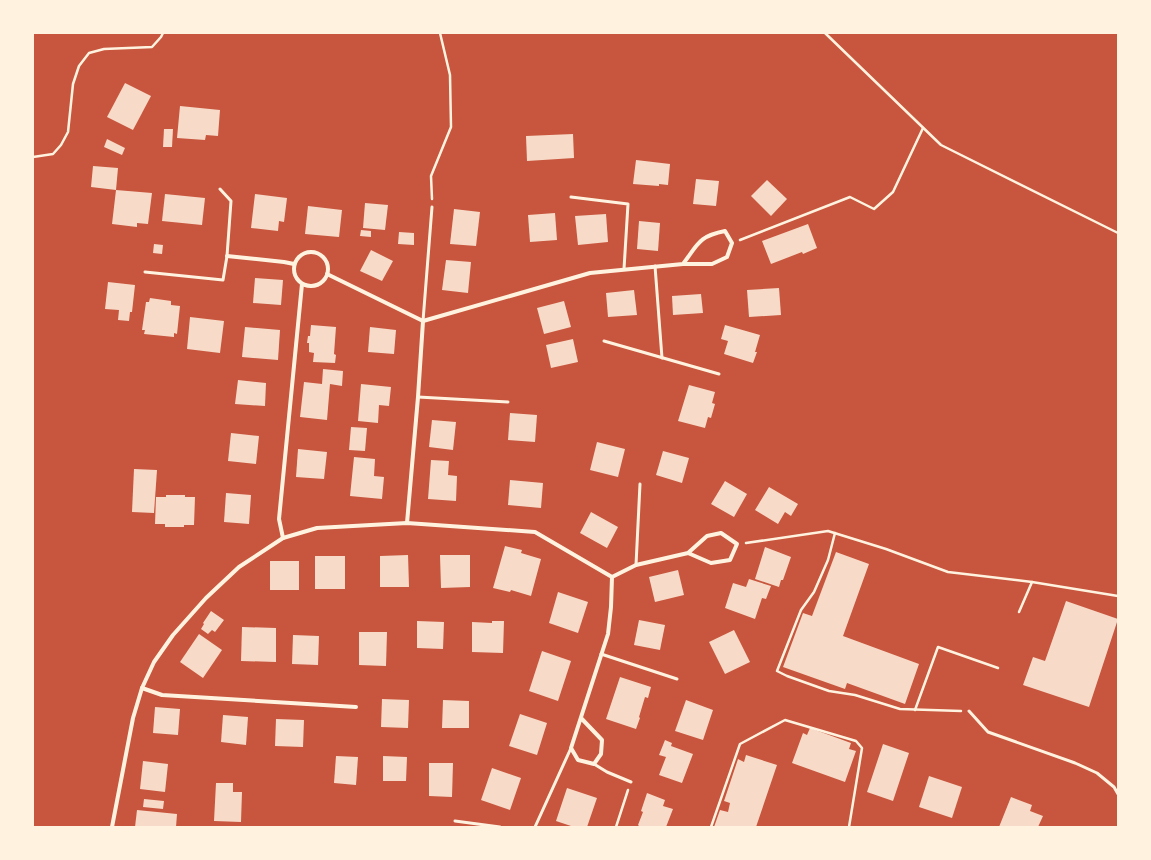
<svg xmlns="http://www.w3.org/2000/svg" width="1151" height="860" font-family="'Exo 2',sans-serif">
<rect width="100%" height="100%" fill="#c8553d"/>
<g fill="#f7dbc8">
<polygon points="125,83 151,96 133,130 107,117"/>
<polygon points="180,106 220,110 218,136 206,135 205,140 177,138"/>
<polygon points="164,129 173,129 172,147 163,147"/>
<polygon points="573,134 574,158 527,161 526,136"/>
<polygon points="107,139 125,148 122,155 104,147"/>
<polygon points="636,160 670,164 668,185 659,184 659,186 633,184"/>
<polygon points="93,166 118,168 116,190 152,193 148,224 137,223 137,227 112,224 116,190 91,187"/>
<polygon points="696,179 719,181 716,206 693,204"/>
<polygon points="767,180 787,199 771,216 751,196"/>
<polygon points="165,194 205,198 202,225 162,221"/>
<polygon points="255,194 287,198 284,222 279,221 278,231 251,228"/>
<polygon points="365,203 388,205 385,230 363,228"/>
<polygon points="308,206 342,210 339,237 305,234"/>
<polygon points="454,209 480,212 476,246 450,244"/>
<polygon points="555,213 557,240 530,242 528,215"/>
<polygon points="606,214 608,242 578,245 575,216"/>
<polygon points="639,221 660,223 658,251 637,249"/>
<polygon points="808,224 817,248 803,254 802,252 771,264 762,241"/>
<polygon points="361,230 371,231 371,237 360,236"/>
<polygon points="399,232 414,233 414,245 398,244"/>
<polygon points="154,244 163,245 162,254 153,253"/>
<polygon points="371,250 393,261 382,281 360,271"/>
<polygon points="446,260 471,262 468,293 442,290"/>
<polygon points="255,278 283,280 281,305 253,303"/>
<polygon points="108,282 135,285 132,312 130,312 129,321 118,320 119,310 105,309"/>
<polygon points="779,288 781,315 749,317 747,290"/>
<polygon points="634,290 637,315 608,317 606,293"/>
<polygon points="701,294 703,313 673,315 672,296"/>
<polygon points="150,298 171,301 171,305 180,306 177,334 174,333 174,337 144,334 145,330 142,330 146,302 149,302"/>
<polygon points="564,301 571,327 544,334 537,308"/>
<polygon points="190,317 224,321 220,353 187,349"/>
<polygon points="311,325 336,327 334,354 336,355 335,363 313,362 314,353 309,352 309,343 307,343 308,336 310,336"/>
<polygon points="725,325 760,335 755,352 757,352 753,363 724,354 728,341 721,339"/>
<polygon points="245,327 280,330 278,360 242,357"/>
<polygon points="370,327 396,330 394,354 368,352"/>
<polygon points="573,339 578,362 551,368 546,345"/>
<polygon points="323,369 343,371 342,386 330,384 327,420 300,417 304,382 322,384"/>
<polygon points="238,380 266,383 265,406 235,404"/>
<polygon points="361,384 391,387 389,406 379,405 378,423 358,421"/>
<polygon points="689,385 715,392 712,403 715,404 711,418 708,417 705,428 678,421"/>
<polygon points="510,413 537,415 535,442 508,440"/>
<polygon points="432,420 456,422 453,450 429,447"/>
<polygon points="351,427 367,428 365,451 349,450"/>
<polygon points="231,433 259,436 256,464 228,461"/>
<polygon points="597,442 625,449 618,477 590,470"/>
<polygon points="298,449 327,452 324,479 296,477"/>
<polygon points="663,451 689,458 682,483 656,475"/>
<polygon points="354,457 375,459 374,476 384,477 382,499 350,496"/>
<polygon points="431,460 449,461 448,475 457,476 456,501 428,499"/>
<polygon points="134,469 157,470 154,513 132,512"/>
<polygon points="510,480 543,483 541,508 508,505"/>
<polygon points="725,481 747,494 734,517 711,504"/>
<polygon points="769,487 798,504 791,516 785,512 778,524 755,510"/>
<polygon points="226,493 251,495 249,524 224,522"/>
<polygon points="166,495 185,495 185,497 195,497 194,525 184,525 184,527 165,527 165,524 155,524 156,497 166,497"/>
<polygon points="591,512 618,527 607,548 580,533"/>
<polygon points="505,546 522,550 521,553 541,559 531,596 511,590 510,592 493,588"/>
<polygon points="765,547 791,557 783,580 781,580 779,587 755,579"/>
<polygon points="836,552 869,564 843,636 919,664 905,704 847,683 845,689 783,667 803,613 812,616"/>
<polygon points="408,555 409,587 380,587 380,556"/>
<polygon points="440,555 470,555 470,587 441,588"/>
<rect x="315" y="556" width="30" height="33"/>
<rect x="270" y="561" width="29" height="29"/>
<polygon points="678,570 684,595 655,602 649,577"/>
<polygon points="749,579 771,586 766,599 762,598 755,619 725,608 733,583 746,587"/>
<polygon points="558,592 588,602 578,633 549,623"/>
<polygon points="1066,601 1118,619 1089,707 1023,685 1033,657 1045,661"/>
<polygon points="211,611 224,620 215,632 212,630 208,634 201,629 204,624 203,623"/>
<polygon points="639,620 665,625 660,650 634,645"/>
<polygon points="417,621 444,622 443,649 417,648"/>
<polygon points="492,621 504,621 503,653 472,652 472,622 492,623"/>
<polygon points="242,627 276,628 276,662 241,661"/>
<polygon points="734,630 750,662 725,674 709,642"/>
<polygon points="359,632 387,632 386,666 359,665"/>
<polygon points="199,634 222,650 203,678 180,662"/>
<polygon points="293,635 319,636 318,665 292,664"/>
<polygon points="542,651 571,661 558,701 529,691"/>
<polygon points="620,677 651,687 648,698 645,697 639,717 640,718 636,729 606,719"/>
<polygon points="382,699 409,700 408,728 381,727"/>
<polygon points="443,700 469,701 469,728 442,728"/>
<polygon points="686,700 713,710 703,740 675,731"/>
<polygon points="155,707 180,709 178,735 153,733"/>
<polygon points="520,714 547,723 537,755 509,746"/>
<polygon points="223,715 248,717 246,745 221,742"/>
<polygon points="276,719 304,720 303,747 275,746"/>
<polygon points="810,728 851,743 849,749 856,751 845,782 792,763 803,733 807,735"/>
<polygon points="665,740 672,743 671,746 693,754 682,783 659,775 666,757 659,755"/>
<polygon points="883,744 909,753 893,801 867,792"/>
<polygon points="746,755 777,765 756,827 714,827 720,810 728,812 730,803 724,801 738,759 744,762"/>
<polygon points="336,756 358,757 356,785 334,783"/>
<polygon points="383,756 407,757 406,781 383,781"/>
<polygon points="143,761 168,764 165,792 140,789"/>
<polygon points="429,763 453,763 452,797 429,796"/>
<polygon points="492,768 521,778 510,810 481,800"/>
<polygon points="929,776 962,787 952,818 919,807"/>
<polygon points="216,783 233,783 233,792 242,792 241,822 214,821"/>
<polygon points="567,788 597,798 587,827 574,827 556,821"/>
<polygon points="647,793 665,800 663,806 673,809 666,827 640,827 638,825 643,812 641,811"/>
<polygon points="1011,797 1032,805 1030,811 1043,816 1038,827 1029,827 1025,826 1025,827 999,827"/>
<polygon points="144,799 164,801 163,809 143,807"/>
<polygon points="137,810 177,814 176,827 135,827"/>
</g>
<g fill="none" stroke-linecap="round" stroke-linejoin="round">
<g stroke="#fff3e0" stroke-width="2.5">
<polyline points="825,33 941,145 1118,233"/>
<polyline points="33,157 53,154 61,145 68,132 73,84 79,66 89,53 104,49 152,47 161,37 163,33"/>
<polyline points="432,199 431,176 451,127 450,75 440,33"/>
<polyline points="740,240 850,197 874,209 893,192 923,128"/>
<polyline points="835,533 828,560 814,592 801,610 777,671 787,676 829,691 855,695 900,709 961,711"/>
<polyline points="746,543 828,531 886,549 948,572 1032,582 1118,596"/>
<polyline points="1019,612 1032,582"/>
<polyline points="915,710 938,647 998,668"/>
<polyline points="616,827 628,790"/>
<polyline points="711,827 740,744 785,720 856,741 862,748 849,827"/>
</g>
<g stroke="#fff3e0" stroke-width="3">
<polyline points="571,197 628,204 624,269"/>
<polyline points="655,266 662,358"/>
<polyline points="145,272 223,280 227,256 231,201 220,189"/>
<polyline points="423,321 432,207"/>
<polyline points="604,341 719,374"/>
<polyline points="418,397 508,402"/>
<polyline points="636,565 640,484"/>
<polyline points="601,654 677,679"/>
<polyline points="969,711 988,732 1075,763 1097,773 1114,787 1118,794"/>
<polyline points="594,764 607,772 631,782"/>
<polyline points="455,821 500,827"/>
<polyline points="535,827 571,748"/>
</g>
<g stroke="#fff3e0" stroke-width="4">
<circle cx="311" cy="269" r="17"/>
<polyline points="227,256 284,262 294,264"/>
<polyline points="327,274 423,321"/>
<path d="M423 321 590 273 683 264C698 244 699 236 725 231L732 243 727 257 712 264H683"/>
<polyline points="407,523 418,397 423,321"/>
<polyline points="283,538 279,519 302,284"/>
<polyline points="612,577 636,565 688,553 711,563 730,560 737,544 721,533 707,536 688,553"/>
<polyline points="142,688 162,695 356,707"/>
<polyline points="112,827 133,718 142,688 154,662 173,635 206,598 239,567 283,538 317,528 407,523 535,532 612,577 611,607 608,634 571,748 578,760 594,764 601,754 602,740 581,718"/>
</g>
</g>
<rect width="1151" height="860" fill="none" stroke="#fff3e0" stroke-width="68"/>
</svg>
